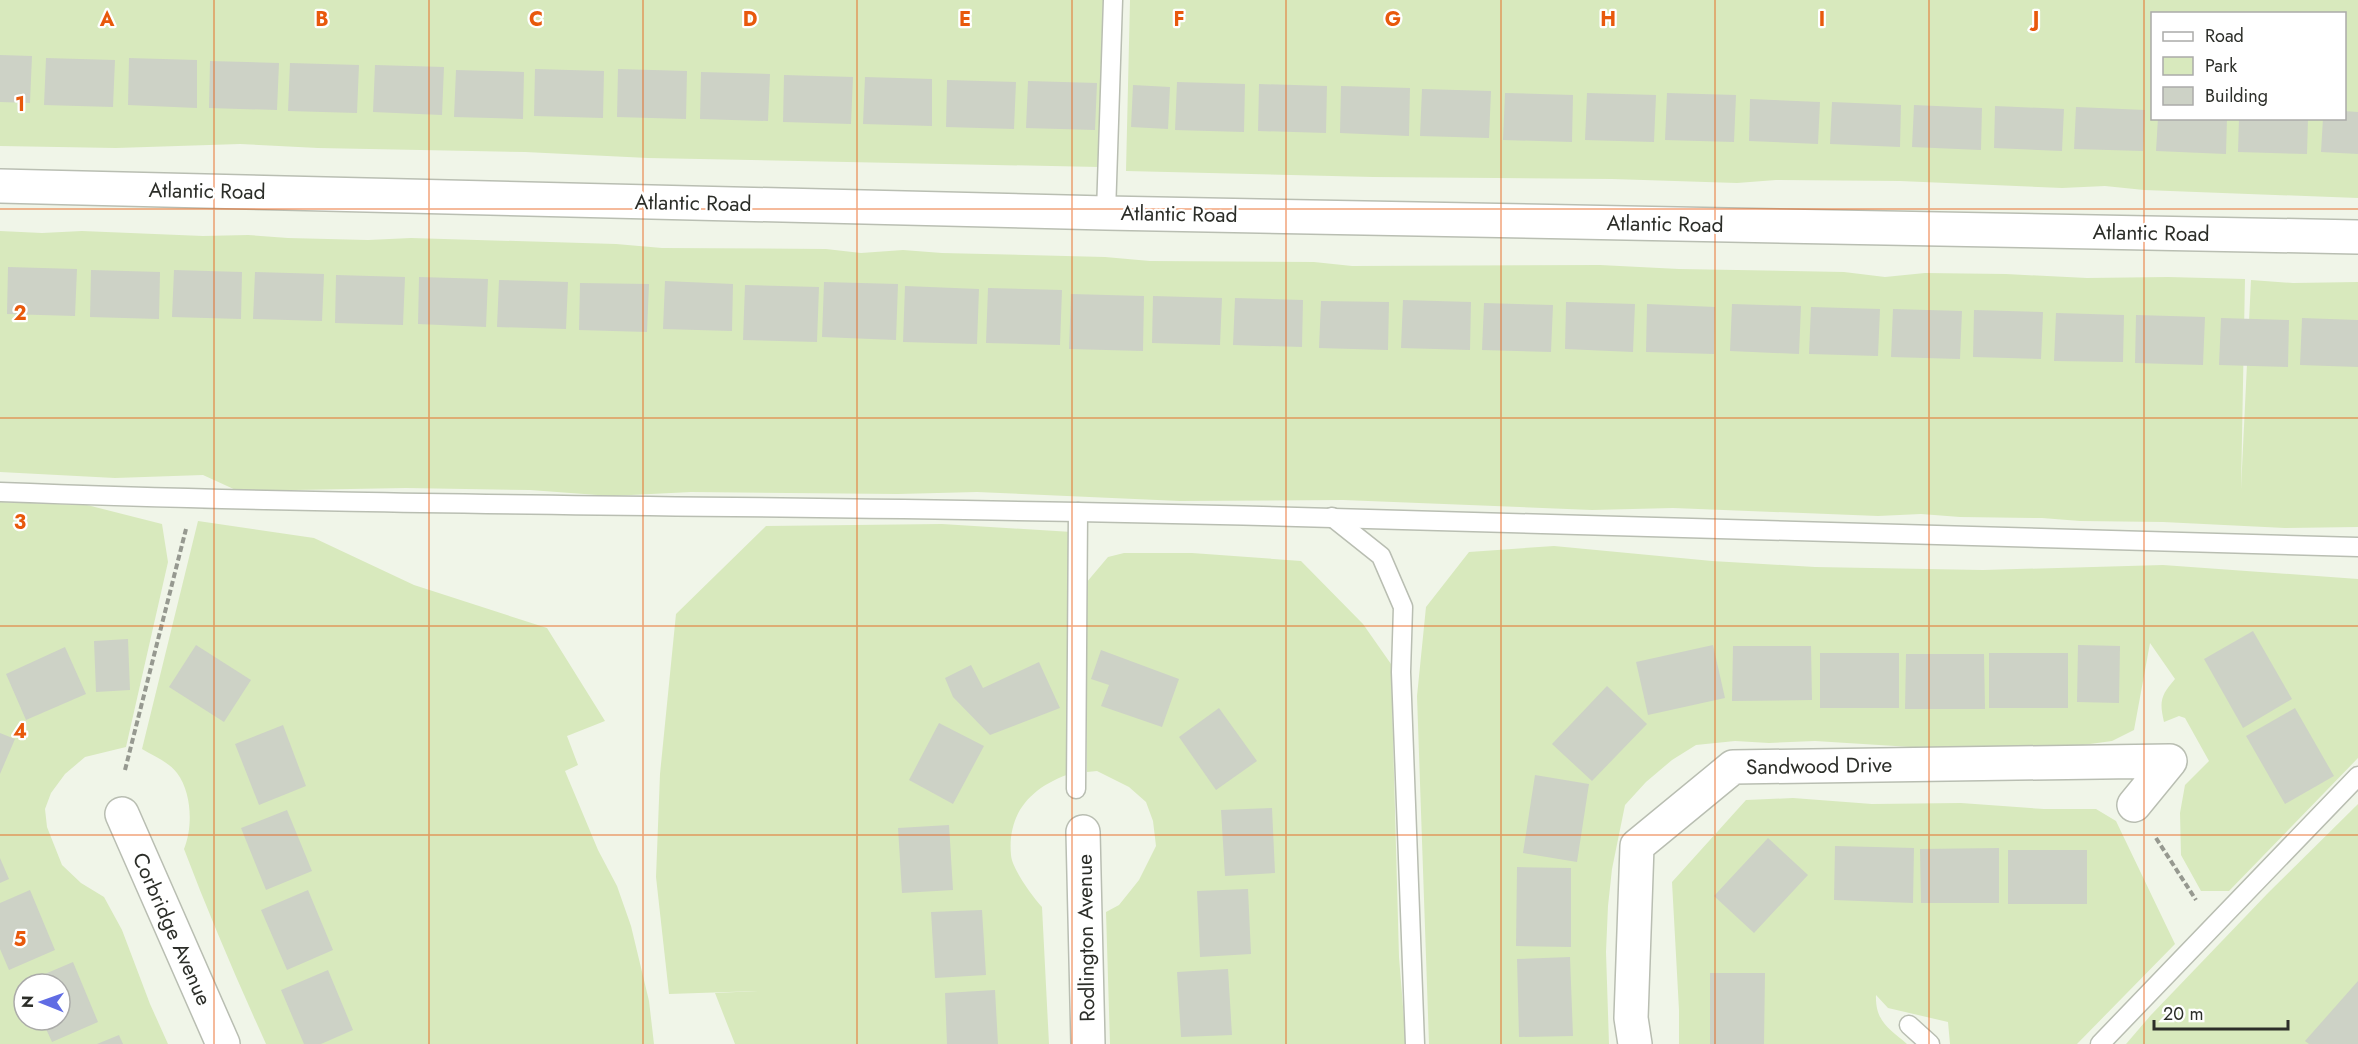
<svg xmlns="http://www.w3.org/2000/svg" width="2358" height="1044" font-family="Jost,sans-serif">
<rect width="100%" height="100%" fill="#f0f5e8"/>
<g fill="#d8e9bd" fill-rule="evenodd">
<polygon points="0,0 1105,0 1099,167 648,158 525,152 318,148 240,144 116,148 0,146"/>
<path d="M1130 0H2358V198L2144 190 2105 186 2062 188 1900 181 1776 180 1737 183 1612 179 1373 177 1126 171ZM2152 14H2344V118H2152Z"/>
<polygon points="0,231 42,233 82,231 203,236 248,235 288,238 368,240 411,238 616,244 662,248 826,249 861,253 903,250 942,253 1105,257 1150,261 1314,262 1352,266 1600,265 1679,269 1844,272 1885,277 1925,273 2006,274 2087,278 2168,277 2245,279 2241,489 2251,280 2293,283 2358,282 2358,527 2285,528 2163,522 2080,521 2042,518 1960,517 1921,514 1878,516 1673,508 1592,510 1343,500 1180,501 977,492 898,494 691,492 611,496 530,490 406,488 238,491 203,475 115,478 0,472"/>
<path d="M0 502 87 505 162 524 168 562 126 747 85 757 65 774 51 793 45 809 47 827 62 865 81 883 104 897 122 930 150 1004 168 1044H0ZM24 984H60V1020H24Z"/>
<path d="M198 521 314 538 414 585 547 628 605 721 567 736 578 765 565 771 598 850 617 886 631 926 649 1001 654 1044H266C237 980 209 915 184 849 193 827 192 793 177 773 169 762 153 756 142 749Z"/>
<path d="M942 524 1072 532V773C1033 786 1007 811 1011 855 1012 869 1033 897 1042 907L1049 1044H735L715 993 758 991 669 994 656 877 660 774 676 614 766 526Z"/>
<path d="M1554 546 1712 561 1815 567 1983 570 2163 565 2358 579V758L2229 891H2201L2181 855 2180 813 2185 785 2209 761 2185 718 2179 716 2164 722C2159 701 2161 695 2175 679L2150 643 2134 730 2112 741 2068 747 2025 746 1943 749 1815 741 1769 743 1735 741 1696 745 1672 760 1646 782 1625 805 1612 869 1608 906 1606 952 1609 1044H1429L1417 696 1426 607 1469 552Z"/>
<polygon points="1124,553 1192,553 1301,561 1363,624 1391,664 1399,957 1406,1044 1110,1044 1106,912 1119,905 1139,880 1156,846 1153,821 1146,802 1129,787 1097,771 1087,772 1086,583 1108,557"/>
<path d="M1793 798 1872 804 1961 803 2044 809H2096L2116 821 2175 944 2077 1044H1950L1948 1022 1888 1008 1876 995C1875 1022 1890 1029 1907 1044H1679V1010L1672 882 1746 800Z"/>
<polygon points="2358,804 2358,1044 2126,1044 2151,1015 2268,893"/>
</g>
<g fill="#cdd2c6">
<polygon points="0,55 32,56 30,103 0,102"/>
<polygon points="46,58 115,60 113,107 44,105"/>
<polygon points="129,58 197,60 197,108 128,105"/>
<polygon points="210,61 279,63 277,110 209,108"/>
<polygon points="290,63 359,65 357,113 288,111"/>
<polygon points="375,65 444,67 442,115 373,112"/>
<polygon points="535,69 604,71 603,118 534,116"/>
<polygon points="618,69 687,71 686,119 617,117"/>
<polygon points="456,70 524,72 523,119 454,117"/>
<polygon points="701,72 770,74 768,121 700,119"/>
<polygon points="784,75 853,77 851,124 783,122"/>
<polygon points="865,77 932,79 932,126 863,124"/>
<polygon points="947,80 1016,82 1014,129 946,127"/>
<polygon points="1028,81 1097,83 1095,130 1026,128"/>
<polygon points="1177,82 1245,84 1244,132 1175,130"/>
<polygon points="1259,84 1327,86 1326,133 1258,131"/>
<polygon points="1133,85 1170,87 1168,129 1131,127"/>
<polygon points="1341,86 1410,88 1409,136 1340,133"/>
<polygon points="1422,89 1491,91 1489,138 1420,136"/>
<polygon points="1505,93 1573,95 1572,142 1503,140"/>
<polygon points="1587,93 1656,95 1654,142 1585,140"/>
<polygon points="1667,93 1736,95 1734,142 1665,140"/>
<polygon points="1750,99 1820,102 1818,144 1749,141"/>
<polygon points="1832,102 1901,105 1900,147 1830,144"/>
<polygon points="1914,105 1982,108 1981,150 1912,147"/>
<polygon points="1995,106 2064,109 2062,151 1994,148"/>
<polygon points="2076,107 2145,110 2143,151 2074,149"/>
<polygon points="2344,111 2358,112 2358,154 2321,152 2323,118 2344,118"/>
<polygon points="2158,118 2227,118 2226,154 2156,151"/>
<polygon points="2239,118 2308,118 2307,154 2238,152"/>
<polygon points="8,267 77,269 75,316 7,314"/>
<polygon points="91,270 160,272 159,319 90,317"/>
<polygon points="174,270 242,272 241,319 172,317"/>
<polygon points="255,272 324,274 322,321 253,319"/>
<polygon points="336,275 405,277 403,325 335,323"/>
<polygon points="419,277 488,279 486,327 418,324"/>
<polygon points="499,280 568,282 566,329 497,327"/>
<polygon points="665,281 733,284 732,331 663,329"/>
<polygon points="824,282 898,284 896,340 822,337"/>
<polygon points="580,283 649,284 647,332 579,330"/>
<polygon points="745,285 819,287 817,342 743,340"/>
<polygon points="905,286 979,289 977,344 903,342"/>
<polygon points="988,288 1062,290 1060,345 986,343"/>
<polygon points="1071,294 1144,296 1143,351 1069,349"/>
<polygon points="1153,296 1222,298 1220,345 1152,343"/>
<polygon points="1235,298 1303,300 1302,347 1233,345"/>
<polygon points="1403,300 1471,302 1470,350 1401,348"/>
<polygon points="1321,301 1389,302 1388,350 1319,348"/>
<polygon points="1566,302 1635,304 1633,352 1565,349"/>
<polygon points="1484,303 1553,305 1551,352 1482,350"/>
<polygon points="1647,304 1715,307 1714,354 1646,352"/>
<polygon points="1732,304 1801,306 1799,354 1730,351"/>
<polygon points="1811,307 1880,309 1878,356 1809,354"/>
<polygon points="1893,309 1962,311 1960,359 1891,357"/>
<polygon points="1974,310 2043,312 2041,359 1973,357"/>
<polygon points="2056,313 2124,315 2123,362 2054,361"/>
<polygon points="2136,315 2205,317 2203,365 2135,363"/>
<polygon points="2221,318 2289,320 2288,367 2219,365"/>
<polygon points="2302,318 2358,320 2358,367 2300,365"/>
<polygon points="2253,631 2292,699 2243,728 2204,659"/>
<polygon points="128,639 130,690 96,692 94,641"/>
<polygon points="196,645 251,680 224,722 169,687"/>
<polygon points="1713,645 1725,698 1648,715 1636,662"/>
<polygon points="2078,645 2120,646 2119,703 2077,702"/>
<polygon points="1733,646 1811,646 1812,700 1732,701"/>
<polygon points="65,647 86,694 26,720 6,674"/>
<polygon points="1101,650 1179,679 1162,727 1101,706 1109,685 1091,679"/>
<rect x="1820" y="653" width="79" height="55"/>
<rect x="1989" y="653" width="79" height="55"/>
<polygon points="1906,654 1984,654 1985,709 1905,709"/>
<polygon points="1039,662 1060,708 990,735 953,697 945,678 971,665 983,688"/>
<polygon points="1607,686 1647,724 1592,781 1552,744"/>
<polygon points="1219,708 1257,761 1216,790 1179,737"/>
<polygon points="2295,708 2334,776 2285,804 2246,736"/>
<polygon points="939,723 984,746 953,804 909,780"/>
<polygon points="283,725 306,786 259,805 235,744"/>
<polygon points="0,733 15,739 0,774"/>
<polygon points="1535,775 1589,784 1577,862 1523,853"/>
<polygon points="1272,808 1275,873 1225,876 1221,810"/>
<polygon points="287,810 312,871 266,890 241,828"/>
<polygon points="949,825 953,890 902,893 898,828"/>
<polygon points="1768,838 1808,875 1754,933 1714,896"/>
<polygon points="1835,846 1914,848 1913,903 1834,900"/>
<polygon points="1999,848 1999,903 1921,903 1920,849"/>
<rect x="2008" y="850" width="79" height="54"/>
<polygon points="0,858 9,879 0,883"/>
<polygon points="1517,867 1571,868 1571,947 1516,946"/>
<polygon points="1248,889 1251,954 1200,957 1197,891"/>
<polygon points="30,890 55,950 9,970 0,949 0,903"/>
<polygon points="308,890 333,950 287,970 261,910"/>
<polygon points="982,910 986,975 935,978 931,912"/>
<polygon points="1570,957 1573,1036 1519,1037 1517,959"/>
<polygon points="73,962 98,1022 52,1042 42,1020 60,1020 60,984 27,984 26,982"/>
<polygon points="1228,969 1232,1035 1181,1037 1177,972"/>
<polygon points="328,970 353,1030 321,1044 304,1044 281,990"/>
<polygon points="1710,973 1765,973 1764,1044 1710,1044"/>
<polygon points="2358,981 2358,1044 2309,1044 2305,1041"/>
<polygon points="995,990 998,1044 947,1044 945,993"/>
<polygon points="119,1035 123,1044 97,1044"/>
</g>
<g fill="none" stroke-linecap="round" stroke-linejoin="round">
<g stroke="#b9beb2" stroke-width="21">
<g id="service">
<polyline points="1106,213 1113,0"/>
<path d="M0 492C359 506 719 505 1078 512 1505 520 1932 535 2358 547"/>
<polyline points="1332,517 1381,556 1403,607 1401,672 1415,1044"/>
<polyline points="1076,789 1078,512"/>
<polyline points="1909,1025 1930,1044"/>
<polyline points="2100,1044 2358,776"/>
</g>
</g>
<g stroke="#b9beb2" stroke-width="36">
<g id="minor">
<polyline points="0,186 1106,213 2358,237"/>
<polyline points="122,814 223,1044"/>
<polyline points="1083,832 1088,1044"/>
<polyline points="1635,1044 1631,1018 1637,846 1733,767 2170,761 2134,805"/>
</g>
</g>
<g stroke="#969990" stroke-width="4" stroke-dasharray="6 3" stroke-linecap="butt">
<polyline points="125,770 186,529"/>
<polyline points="2156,838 2196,900"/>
</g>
<use href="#service" stroke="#fff" stroke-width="18"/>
<use href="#minor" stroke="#fff" stroke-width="33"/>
</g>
<path fill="none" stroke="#e8590c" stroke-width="1.5" stroke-opacity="0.55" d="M214 0V1044M429 0V1044M643 0V1044M857 0V1044M1072 0V1044M1286 0V1044M1501 0V1044M1715 0V1044M1929 0V1044M2144 0V1044M0 209H2358M0 418H2358M0 626H2358M0 835H2358"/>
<g text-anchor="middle" stroke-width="4.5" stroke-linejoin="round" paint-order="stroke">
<g font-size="21" fill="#2c2e29" stroke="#fff">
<text transform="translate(207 191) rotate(1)" y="7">Atlantic Road</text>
<text transform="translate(693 203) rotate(1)" y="7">Atlantic Road</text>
<text transform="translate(1179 214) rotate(1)" y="7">Atlantic Road</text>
<text transform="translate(1665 224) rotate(1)" y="7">Atlantic Road</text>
<text transform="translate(2151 233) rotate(1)" y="7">Atlantic Road</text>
<text transform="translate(1819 766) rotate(-1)" y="7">Sandwood Drive</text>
<text transform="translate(172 929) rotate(66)" y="7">Corbridge Avenue</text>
<text transform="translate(1086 938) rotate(-91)" y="7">Rodlington Avenue</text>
</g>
</g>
<g font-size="20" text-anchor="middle" font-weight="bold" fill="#e8590c" stroke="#fff" stroke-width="4.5" stroke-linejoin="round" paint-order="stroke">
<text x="107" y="26">A</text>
<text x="322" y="26">B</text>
<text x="536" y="26">C</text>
<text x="750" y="26">D</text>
<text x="965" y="26">E</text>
<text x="1179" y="26">F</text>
<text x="1393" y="26">G</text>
<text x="1608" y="26">H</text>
<text x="1822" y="26">I</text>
<text x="2036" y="26">J</text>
<text x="20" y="111">1</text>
<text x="20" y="320">2</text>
<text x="20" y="529">3</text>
<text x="20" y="738">4</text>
<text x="20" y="946">5</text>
</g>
<rect x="2151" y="12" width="195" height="108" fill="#ffffff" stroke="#ababa9" stroke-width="1.5"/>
<rect x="2163" y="32" width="30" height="9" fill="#ffffff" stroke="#ababa9" stroke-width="1.5"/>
<text x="2205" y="42" font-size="18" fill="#2c2e29">Road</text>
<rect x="2163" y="57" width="30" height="18" fill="#d8e9bd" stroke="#ababa9" stroke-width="1.5"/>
<text x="2205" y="72" font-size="18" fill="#2c2e29">Park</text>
<rect x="2163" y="87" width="30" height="18" fill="#cdd2c6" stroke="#ababa9" stroke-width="1.5"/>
<text x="2205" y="102" font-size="18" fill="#2c2e29">Building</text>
<g transform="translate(42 1002) rotate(271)"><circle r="28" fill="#ffffff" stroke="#ababa9" stroke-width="1.5"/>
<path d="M0-4.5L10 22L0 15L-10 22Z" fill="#606ce4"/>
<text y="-9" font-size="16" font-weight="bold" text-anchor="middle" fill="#2c2e29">N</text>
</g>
<path d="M2154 1020v9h134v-9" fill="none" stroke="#2c2e29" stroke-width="3"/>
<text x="2163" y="1020" font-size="18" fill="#2c2e29" stroke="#ffffff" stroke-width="4.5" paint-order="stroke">20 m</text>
</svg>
